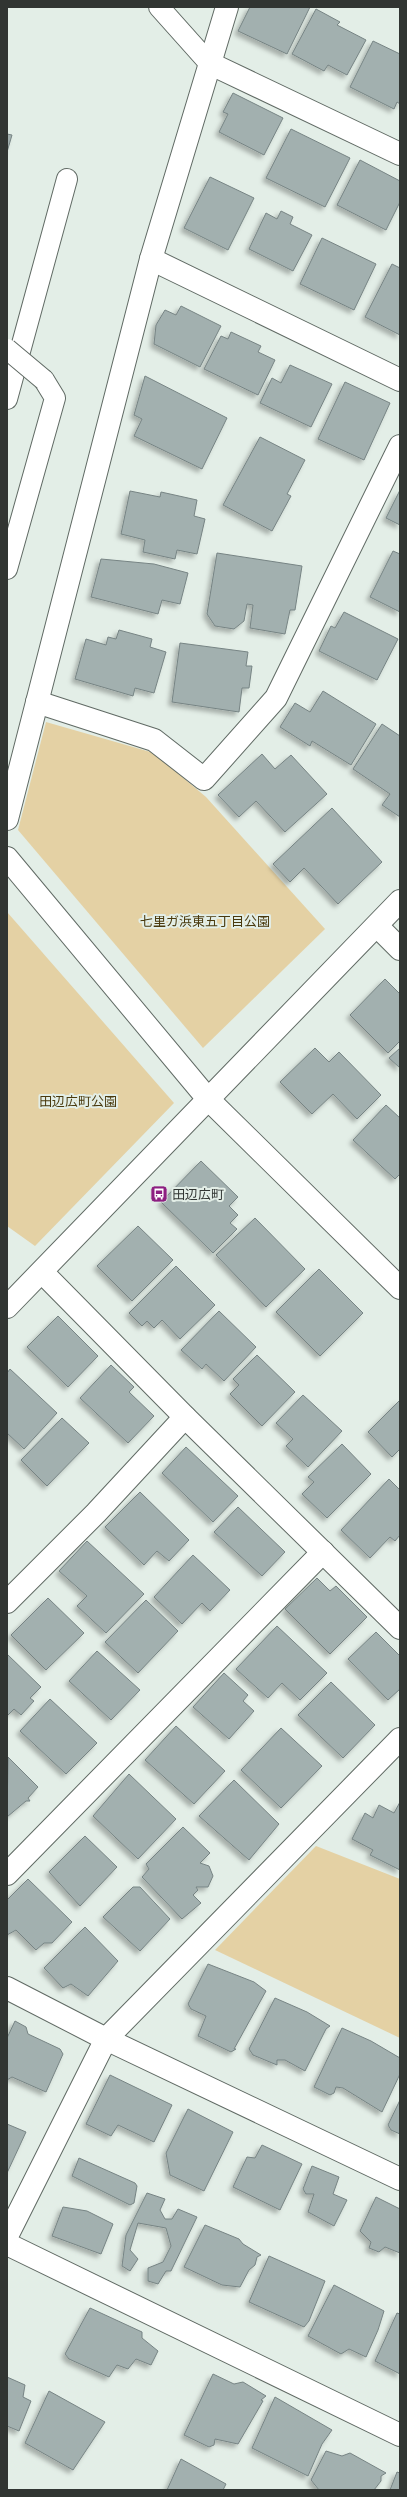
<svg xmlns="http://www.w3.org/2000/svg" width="407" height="2497" font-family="'Nunito Sans','Noto Sans JP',sans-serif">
<defs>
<filter id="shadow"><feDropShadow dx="-3.5" dy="3.5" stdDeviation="2" flood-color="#0004"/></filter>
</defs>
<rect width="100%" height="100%" fill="#e3eee7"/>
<g fill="#e4d1a4">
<polygon points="46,722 154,753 206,797 325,929 203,1048 18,830"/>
<polygon points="7,912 174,1103 35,1246 7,1226"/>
<polygon points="316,1846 400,1879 400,2038 215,1950"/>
</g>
<g fill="#a2b0af" stroke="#778484" filter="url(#shadow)">
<polygon points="250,7 310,7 287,54 238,31"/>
<polygon points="316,9 340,22 337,25 366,40 347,75 328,65 324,71 292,54"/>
<polygon points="373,41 400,54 400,104 397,102 394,109 350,87"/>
<polygon points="233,93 283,118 264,155 219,132 228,114 223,112"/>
<polygon points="291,129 350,158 325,207 266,178"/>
<polygon points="7,134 12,135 7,152"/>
<polygon points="360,160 400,181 400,202 386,230 337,205"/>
<polygon points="210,177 254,198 228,250 184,228"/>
<polygon points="281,211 293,217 290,224 312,235 293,271 249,249 266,213 277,219"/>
<polygon points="322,238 376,264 354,310 300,284"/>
<polygon points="392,264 400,268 400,335 365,317"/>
<polygon points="181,306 221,326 200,367 154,344 156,325 165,310 176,315"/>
<polygon points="231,332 261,346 258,352 275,360 258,395 204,369 221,336 228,339"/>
<polygon points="290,365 332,384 311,427 260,403 272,378 281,383"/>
<polygon points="145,376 227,418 202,469 134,436 142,419 134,415"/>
<polygon points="345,382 390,403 364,460 318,439"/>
<polygon points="260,437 305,460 287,494 291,496 272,531 223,505"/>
<polygon points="400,490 400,525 386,518"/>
<polygon points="130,491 160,497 161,492 197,500 194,516 205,519 197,554 177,550 175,559 143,552 145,540 121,534"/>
<polygon points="393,551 400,554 400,612 370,597"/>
<polygon points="217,553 302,566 295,610 290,610 285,634 250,628 253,605 247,604 244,621 234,629 215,626 207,614"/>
<polygon points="101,559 154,564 188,573 180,604 162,600 158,614 91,597"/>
<polygon points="344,612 398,639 377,680 319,651 331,626 335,628"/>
<polygon points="119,630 152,639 150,647 166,652 154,693 135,688 133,696 75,679 86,639 106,645 108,637 116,639"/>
<polygon points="180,643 248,652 246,666 252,666 249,688 242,688 239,712 172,702"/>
<polygon points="323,691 376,724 351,765 312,741 310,746 280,727 295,703 310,712"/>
<polygon points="382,724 400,736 400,817 382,805 390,794 353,769"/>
<polygon points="262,754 275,769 291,755 327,794 285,832 256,801 239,817 218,795"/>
<polygon points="332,808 382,862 338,904 304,868 290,882 273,864"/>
<polygon points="385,979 400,994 400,1041 388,1053 350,1015"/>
<polygon points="315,1048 329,1062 339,1052 381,1095 357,1119 333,1094 312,1114 280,1082"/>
<polygon points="400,1048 400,1068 389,1058"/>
<polygon points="386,1105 400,1118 400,1174 395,1179 353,1140"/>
<polygon points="201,1161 238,1197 229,1206 238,1215 230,1223 237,1229 213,1253 161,1202"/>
<polygon points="255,1218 305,1269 266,1307 216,1255"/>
<polygon points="138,1226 173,1260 132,1301 97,1266"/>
<polygon points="176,1266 215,1305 180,1339 162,1320 154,1328 147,1321 142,1326 129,1313"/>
<polygon points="319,1269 363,1313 320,1356 276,1312"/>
<polygon points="219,1311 256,1347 224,1381 206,1364 202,1369 181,1350"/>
<polygon points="58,1316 98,1356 68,1387 27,1347"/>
<polygon points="257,1355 295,1392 262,1426 230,1394 239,1385 233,1379"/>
<polygon points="111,1365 134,1387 129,1392 154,1416 128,1443 80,1398"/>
<polygon points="10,1369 57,1413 24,1449 7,1433 7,1373"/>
<polygon points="303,1395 342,1431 308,1467 286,1446 293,1439 276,1423"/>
<polygon points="400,1400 400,1449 392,1457 368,1432"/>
<polygon points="62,1418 89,1443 47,1486 21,1460"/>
<polygon points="342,1444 371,1474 327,1518 302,1494 314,1482 308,1477"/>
<polygon points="186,1447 238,1496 213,1522 162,1473"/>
<polygon points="389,1479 400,1490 400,1535 395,1541 390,1537 370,1558 341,1530"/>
<polygon points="140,1492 189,1540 169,1561 157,1551 144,1565 105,1527"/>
<polygon points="238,1507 285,1552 262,1576 214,1532"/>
<polygon points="87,1541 144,1594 106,1633 77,1606 87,1596 59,1571"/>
<polygon points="193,1555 230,1590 210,1611 202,1603 182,1624 154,1597"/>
<polygon points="317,1578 330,1591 336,1586 367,1617 330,1654 285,1609"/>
<polygon points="48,1598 84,1633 46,1670 11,1635"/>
<polygon points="146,1600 178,1631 138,1673 105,1642"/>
<polygon points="277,1626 327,1673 300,1700 282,1683 268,1698 236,1669"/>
<polygon points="376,1632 400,1656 400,1689 388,1700 348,1659"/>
<polygon points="97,1651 140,1690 111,1720 69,1681"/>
<polygon points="7,1654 41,1687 30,1698 34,1701 21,1715 14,1709 7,1716"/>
<polygon points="224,1673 248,1695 243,1701 254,1711 229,1739 193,1707"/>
<polygon points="331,1682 375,1725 343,1758 298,1715"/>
<polygon points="50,1699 97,1743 66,1774 20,1731"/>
<polygon points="176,1726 225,1771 194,1804 145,1760"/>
<polygon points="281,1728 322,1766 281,1808 241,1770"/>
<polygon points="8,1757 38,1787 28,1798 30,1801 26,1801 7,1817"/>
<polygon points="129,1774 176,1819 138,1859 93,1816"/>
<polygon points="234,1780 279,1824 249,1860 199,1816"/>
<polygon points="400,1802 400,1870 370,1855 373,1850 352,1839 365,1813 373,1818 379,1805 394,1813"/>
<polygon points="183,1827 210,1853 200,1863 209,1866 213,1876 208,1887 196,1887 198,1890 193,1895 201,1903 182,1919 142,1877 149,1869 146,1864"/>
<polygon points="85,1836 117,1867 80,1906 49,1872"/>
<polygon points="28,1879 72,1922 52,1943 44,1943 36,1950 16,1930 7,1935 7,1900"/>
<polygon points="133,1887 140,1887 170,1919 140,1951 103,1917"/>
<polygon points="85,1927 118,1961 88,1996 71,1984 63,1988 44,1968"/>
<polygon points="208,1964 254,1982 266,1991 234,2049 236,2049 231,2052 198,2036 206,2016 191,2009 188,2004"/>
<polygon points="275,1998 307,2012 330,2026 326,2029 305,2071 285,2060 277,2060 277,2065 253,2055 249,2049"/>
<polygon points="15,2021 26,2027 28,2034 60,2049 63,2054 46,2092 12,2077 7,2080 7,2038"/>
<polygon points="342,2028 371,2041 400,2058 400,2074 382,2112 343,2088 336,2087 334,2093 330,2095 314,2087"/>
<polygon points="110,2075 172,2105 154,2142 118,2125 111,2136 86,2124"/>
<polygon points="400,2100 400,2134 391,2130 388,2125"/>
<polygon points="188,2109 233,2132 204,2191 170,2175 166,2153"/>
<polygon points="7,2124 26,2132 7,2173"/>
<polygon points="262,2145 302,2164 280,2210 233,2187 247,2157 255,2158"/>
<polygon points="79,2158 135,2183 137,2186 134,2203 130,2205 72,2176"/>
<polygon points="312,2166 339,2177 333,2194 347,2200 334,2226 308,2212 314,2194 306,2194 303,2189"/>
<polygon points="147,2193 165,2199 160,2210 165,2219 172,2219 178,2209 197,2217 171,2271 166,2271 158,2284 148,2281 148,2268 163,2262 171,2246 166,2228 138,2223 130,2250 138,2259 130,2271 122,2266 126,2235"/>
<polygon points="376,2197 400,2209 400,2253 385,2247 379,2252 369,2248 371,2242 360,2231"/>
<polygon points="63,2207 87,2211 113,2224 101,2254 52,2236"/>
<polygon points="205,2225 239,2239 243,2244 261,2255 257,2257 255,2265 249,2270 240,2287 222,2285 184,2267"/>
<polygon points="269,2256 325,2281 309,2321 304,2327 249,2302"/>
<polygon points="334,2285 384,2311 378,2330 366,2357 349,2349 341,2354 308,2336"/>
<polygon points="90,2308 142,2332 142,2338 158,2351 151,2365 136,2359 128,2369 117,2365 109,2377 69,2359 65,2354"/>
<polygon points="397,2313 400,2314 400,2374 375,2361"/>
<polygon points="213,2374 234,2384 243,2382 266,2396 261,2400 263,2401 238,2444 215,2439 214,2445 209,2447 184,2435"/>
<polygon points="7,2377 25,2385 23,2397 31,2401 19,2431 7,2426"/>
<polygon points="49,2391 105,2422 73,2470 25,2443"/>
<polygon points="275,2397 332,2430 322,2444 308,2476 252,2448"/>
<polygon points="326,2451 342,2456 350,2453 386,2473 381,2476 381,2481 374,2490 319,2490 311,2480"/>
<polygon points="181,2459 226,2484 223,2490 167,2490"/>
<polygon points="397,2472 400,2473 400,2490 390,2490"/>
</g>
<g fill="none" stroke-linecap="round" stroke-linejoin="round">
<g stroke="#606a64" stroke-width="22">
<g id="service">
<polyline points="159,7 209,63"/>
<polyline points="7,399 67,179"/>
<polyline points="7,569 55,398 44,380"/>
</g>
</g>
<g stroke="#606a64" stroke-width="24">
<g id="minor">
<polyline points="209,63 400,154"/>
<polyline points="151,259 400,380"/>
<polyline points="37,702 154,740 204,779 276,698 400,446"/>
<polyline points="7,819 151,259 227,7"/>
<polyline points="377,926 400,949"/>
<polyline points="42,1272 185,1417 400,1628"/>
<polyline points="7,1602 96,1513 185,1417"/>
<polyline points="7,1874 323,1552"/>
<polyline points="7,1988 106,2039 400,2179"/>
<polyline points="7,2236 106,2039 400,1739"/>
<polyline points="7,2244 400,2435"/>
</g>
</g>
<g stroke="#606a64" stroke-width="24">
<g id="tertiary">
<polyline points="7,858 208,1099 400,1288"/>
<polyline points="7,1307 400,901"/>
</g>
</g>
<use href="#service" stroke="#fff" stroke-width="20"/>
<use href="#minor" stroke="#fff" stroke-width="22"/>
<use href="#tertiary" stroke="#fff" stroke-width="22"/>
<g stroke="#606a64" stroke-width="22" stroke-linecap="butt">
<polyline id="service-bridge" points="7,349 44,380"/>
</g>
<use href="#service-bridge" stroke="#fff" stroke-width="20"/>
</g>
<defs>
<g id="bus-square" transform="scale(0.9)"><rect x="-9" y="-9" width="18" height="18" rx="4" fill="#8d1e81" stroke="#e3eee7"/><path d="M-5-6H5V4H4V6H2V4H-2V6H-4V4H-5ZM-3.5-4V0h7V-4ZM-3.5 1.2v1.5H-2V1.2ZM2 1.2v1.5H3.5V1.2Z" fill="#fff"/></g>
</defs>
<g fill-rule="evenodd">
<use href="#bus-square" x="159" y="1194"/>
</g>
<g text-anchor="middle" stroke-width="4" stroke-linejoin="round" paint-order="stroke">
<g font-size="13" fill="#49390d" stroke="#e3eee7">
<text x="205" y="926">七里ガ浜東五丁目公園</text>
<text x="78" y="1106">田辺広町公園</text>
</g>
<g font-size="13" fill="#313532" stroke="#e3eee7" text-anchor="start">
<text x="172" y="1199">田辺広町</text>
</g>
</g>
<rect width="407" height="2497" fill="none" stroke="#313532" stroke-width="16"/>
</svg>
